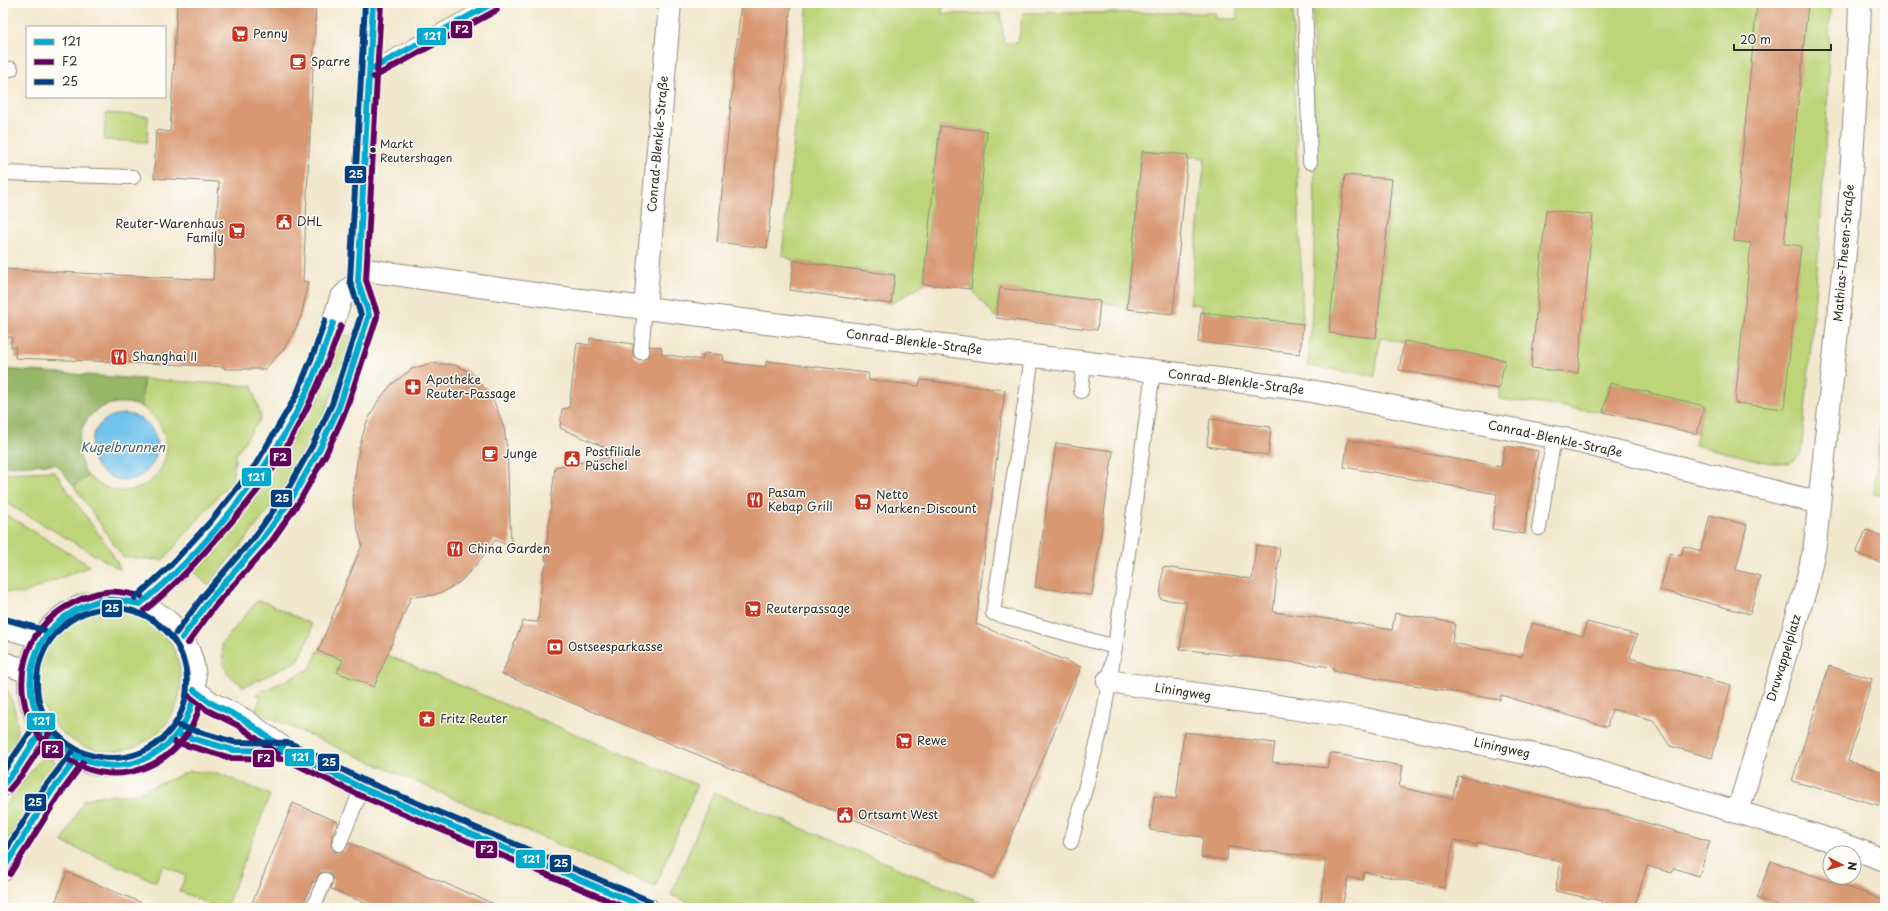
<svg xmlns="http://www.w3.org/2000/svg" width="1888" height="911" font-family="'Playpen Sans',sans-serif">
<rect width="100%" height="100%" fill="#fdfcf7"/>
<filter id="ink" filterUnits="userSpaceOnUse"><feTurbulence type="fractalNoise" baseFrequency=".025" numOctaves="2"/><feDisplacementMap in="SourceGraphic" scale="8" xChannelSelector="R" yChannelSelector="G"/><feConvolveMatrix kernelMatrix="1 2 1 2 8 2 1 2 1" color-interpolation-filters="sRGB"/></filter>
<filter id="wash" filterUnits="userSpaceOnUse"><feTurbulence type="fractalNoise" baseFrequency=".012" numOctaves="4" result="noise"/><feDisplacementMap in="SourceGraphic" scale="16" xChannelSelector="R" yChannelSelector="G"/><feGaussianBlur stdDeviation="0.9" result="paint"/><feColorMatrix in="noise" values="0 0 0 0 0 0 0 0 0 0 0 0 0 0 0 0 0 1.4 0 .05"/><feComposite in="paint" operator="in"/></filter>
<g filter="url(#wash)">
<rect width="100%" height="100%" fill="#f1e7cc"/>
<g fill="#bdd478" stroke="#748052" fill-rule="evenodd">
<polygon points="808,3 942,3 942,14 1001,13 1004,43 1018,43 1023,13 1215,13 1216,19 1237,19 1237,3 1293,3 1294,71 1303,324 1201,312 1201,305 1190,304 1205,158 1142,151 1127,309 1100,301 1000,288 996,318 971,289 987,131 940,126 923,284 891,304 895,275 794,261 782,255"/>
<path d="M1313 3H1830C1828 154 1815 305 1801 455L1789 463H1770L1695 445 1704 406 1610 383 1603 412 1499 399V389L1504 360 1380 338 1375 376 1308 366C1319 246 1313 124 1313 3ZM1345 175 1392 180 1376 337 1329 332Z"/>
<polygon points="106,113 148,116 147,142 104,140"/>
<path d="M339 333 352 337C335 391 314 445 281 492 259 524 233 555 208 586L193 571 242 514 280 462 306 411Z"/>
<polygon points="1885,375 1885,496 1874,494"/>
<path d="M143 379 252 386 261 418 236 454 232 480 163 560 123 557 74 486 88 476C141 524 201 446 142 407Z"/>
<polygon points="54,471 112,553 121,570 3,501 3,473"/>
<polygon points="3,513 7,515 90,566 22,594 3,591"/>
<path d="M257 601 265 602 311 624V633L299 660 244 687C224 672 223 669 222 644Z"/>
<circle cx="110" cy="680" r="71"/>
<polygon points="318,651 343,660 337,671 374,687 387,655 697,785 655,887 255,711 261,697 256,694 310,669"/>
<path d="M3 681C16 707 22 726 12 754L3 747Z"/>
<polygon points="42,757 52,759 56,764 56,768 3,848 3,808"/>
<polygon points="190,771 218,773 270,795 228,902 219,908 179,891 186,876 163,865 156,882 62,842 84,800 98,796 135,794"/>
<polygon points="714,792 995,908 704,908 671,895"/>
</g>
<path fill="#96b668" stroke="#60704a" d="M3 369 143 379 142 407C95 389 62 434 88 476L74 486 56 464 3 466Z"/>
<circle fill="#70c2ec" stroke="#4e768c" cx="124" cy="447" r="33"/>
<g id="blocks">
<g fill="#d89872">
<polygon points="177,3 316,3 303,281 308,282 302,313 297,326 284,349 265,369 224,369 225,367 166,364 15,358 16,347 11,347 12,337 3,337 3,269 213,280 219,182 154,178 156,130 170,132"/>
<polygon points="741,3 791,3 767,248 717,242"/>
<polygon points="1757,3 1808,3 1784,244 1801,246 1784,409 1735,403 1751,243 1734,241"/>
<polygon points="940,126 987,131 971,289 923,284"/>
<polygon points="1142,151 1188,155 1173,314 1127,309"/>
<polygon points="1345,175 1392,179 1376,338 1329,333"/>
<polygon points="1546,210 1593,215 1578,373 1531,368"/>
<polygon points="794,261 895,275 891,304 790,290"/>
<polygon points="1000,288 1100,301 1097,330 996,318"/>
<polygon points="1201,312 1303,324 1300,354 1198,342"/>
<polygon points="590,338 633,344 633,355 640,360 648,357 650,346 661,347 662,354 702,360 704,353 723,355 724,362 765,367 767,361 868,373 869,380 919,386 921,380 1005,390 976,624 1081,667 994,877 502,674 523,621 538,622 543,572 548,561 545,560 555,467 623,455 560,428 562,409 569,408 577,343 590,345"/>
<polygon points="1404,341 1505,360 1499,389 1399,370"/>
<polygon points="431,363 455,365 468,371 488,391 497,408 504,428 507,450 511,546 495,540 476,565 460,582 443,592 433,595 411,597 374,687 337,672 343,660 318,651 362,545 356,522 353,504 354,484 359,448 366,424 378,401 391,385 412,369"/>
<polygon points="1610,383 1704,406 1697,434 1603,412"/>
<polygon points="1210,419 1271,427 1268,455 1207,446"/>
<polygon points="1348,440 1501,467 1505,446 1538,451 1524,534 1492,529 1497,494 1344,467"/>
<polygon points="1056,443 1113,451 1092,595 1035,587"/>
<polygon points="1710,515 1747,525 1736,570 1760,576 1750,614 1660,590 1670,553 1681,556 1684,546 1701,551"/>
<polygon points="1866,530 1885,537 1885,564 1856,553"/>
<polygon points="1256,545 1280,548 1273,612 1343,621 1392,630 1395,613 1455,623 1452,643 1522,657 1531,623 1583,636 1587,622 1637,635 1630,658 1731,685 1712,758 1670,746 1653,720 1612,709 1607,727 1501,695 1500,700 1333,671 1333,667 1180,649 1187,602 1160,599 1163,567 1252,579"/>
<polygon points="1829,666 1872,679 1848,761 1885,773 1885,807 1792,781"/>
<polygon points="1184,732 1275,743 1272,762 1327,768 1330,753 1403,766 1399,787 1452,799 1458,776 1609,812 1710,841 1699,876 1674,868 1672,873 1647,866 1634,908 1600,908 1602,901 1555,891 1561,862 1478,842 1477,845 1454,840 1444,888 1364,872 1363,880 1348,877 1342,908 1320,908 1326,858 1228,847 1227,860 1201,857 1203,837 1150,830 1154,796 1176,799"/>
<polygon points="293,803 338,822 332,836 331,845 335,852 344,851 349,843 504,908 378,908 331,889 333,879 329,872 324,872 320,873 315,882 313,881 302,908 250,908"/>
<polygon points="1771,861 1885,900 1885,908 1785,908 1757,898"/>
<polygon points="67,872 152,907 152,908 53,908"/>
</g>
</g>
</g>
<g filter="url(#ink)">
<use href="#blocks" fill-opacity="0" stroke="#8e897c" stroke-width="1"/>
<g fill="none" stroke-linecap="round" stroke-linejoin="round">
<g stroke="#8e897c" stroke-width="16">
<g id="lane">
<polyline points="1305,3 1310,162"/>
<polyline points="3,69 11,69"/>
<polyline points="370,70 493,3"/>
<polyline points="3,173 133,177"/>
<polyline points="641,352 645,308"/>
<polyline points="1032,357 993,613 1115,647 1153,372"/>
<polyline points="1081,391 1084,363"/>
<polyline points="1539,528 1554,437"/>
<polyline points="1071,842 1101,729 1115,647"/>
<polyline points="339,844 362,788"/>
<polyline points="313,908 325,880"/>
</g>
</g>
<g stroke="#8e897c" stroke-width="24">
<g id="street">
<polyline points="359,269 556,297 1300,389 1580,442 1819,503"/>
<polyline points="645,308 670,3"/>
<polyline points="140,604 156,591 176,572 217,526 263,469 303,400 324,350 341,298 358,281"/>
<polyline points="3,627 42,638"/>
<polyline points="182,638 209,601 262,540 292,498 319,450 339,407 369,315 358,281 373,3"/>
<polyline points="3,663 30,672"/>
<polyline points="1108,681 1365,719 1568,762 1821,837 1885,860"/>
<polyline points="1738,811 1806,587 1815,545 1849,213 1859,35 1860,3"/>
</g>
</g>
<g stroke="#8e897c" stroke-width="24">
<g id="secondary">
<circle cx="112" cy="683" r="83"/>
<polyline points="194,690 211,703 243,719 287,751 362,788 647,908"/>
<polyline points="177,734 233,750 287,751"/>
<polyline points="3,785 17,768 43,728"/>
<polyline points="3,870 51,792 77,758"/>
</g>
</g>
<use href="#lane" stroke="#fff" stroke-width="14"/>
<use href="#street" stroke="#fff" stroke-width="22"/>
<use href="#secondary" stroke="#fff" stroke-width="22"/>
<g stroke="#fdfcf7" stroke-width="9">
<g id="bus-1">
<polyline points="370,70 493,3"/>
<path d="M140 604C128 602 116 598 104 600 94 601 85 606 76 610 15 642 16 723 75 755 97 767 120 769 142 760 167 750 186 728 192 703"/>
<path d="M140 604C201 555 270 470 303 399 315 375 324 349 333 323"/>
<polyline points="182,638 209,601 262,540 292,498 319,450 339,407 369,315 358,281 373,3"/>
<polyline points="194,690 211,703 243,719 283,748"/>
<polyline points="177,734 233,750 287,751 362,788 647,908"/>
<polyline points="3,785 17,768 43,728"/>
<polyline points="3,870 51,792 77,758"/>
</g>
</g>
<g stroke="#fdfcf7" stroke-width="9">
<g id="bus-2">
<polyline points="374,77 497,10"/>
<path d="M141 596C129 594 118 590 105 592 93 593 82 598 71 604 23 628 8 687 37 733 46 747 60 756 74 763 95 775 121 777 144 768 172 757 193 734 200 705"/>
<path d="M145 610C170 590 191 568 212 544 232 522 253 498 270 473 300 428 323 377 341 326"/>
<polyline points="188,643 215,606 269,545 299,502 326,454 346,410 377,317 377,313 366,280 381,3"/>
<polyline points="189,696 207,710 239,726 278,754"/>
<polyline points="175,742 231,758 285,759 359,795 626,908"/>
<polyline points="9,790 24,772 50,732"/>
<polyline points="10,874 58,797 83,763"/>
</g>
</g>
<g stroke="#fdfcf7" stroke-width="9">
<g id="bus-3">
<polyline points="135,598 170,566 211,521 256,464 296,396 316,347 325,320"/>
<circle cx="112" cy="683" r="75"/>
<polyline points="5,619 44,630"/>
<polyline points="176,633 203,596 256,535 285,494 312,446 332,404 361,315 350,281 365,3"/>
<polyline points="179,726 234,742 290,743 365,781 650,901"/>
<polyline points="3,772 36,724"/>
<polyline points="3,855 44,788 71,753"/>
</g>
</g>
<use href="#bus-1" stroke="#00a9ce" stroke-width="6"/>
<use href="#bus-2" stroke="#62005b" stroke-width="6"/>
<use href="#bus-3" stroke="#024080" stroke-width="6"/>
</g>
</g>
<defs>
<g id="supermarket-square" transform="scale(0.9)"><rect x="-9" y="-9" width="18" height="18" rx="4" fill="#c8321e" stroke="#fdfcf7"/><path d="M-6-5.5h2.5l.6 2H6L4.5 2H-2.5L-4.4-4H-6ZM-1.5 3.2a1.3 1.3 0 1 0 .1 0ZM3 3.2a1.3 1.3 0 1 0 .1 0Z" fill="#fff"/></g>
<g id="cafe-square" transform="scale(0.9)"><rect x="-9" y="-9" width="18" height="18" rx="4" fill="#c8321e" stroke="#fdfcf7"/><path d="M-5.5-4.5H6V0H3Q3 3.5 0 3.5H-2.5Q-5.5 3.5-5.5 0ZM3-3.2v2h1.7v-2ZM-6 4.5H4V6H-6Z" fill="#fff"/></g>
<g id="civic-square" transform="scale(0.9)"><rect x="-9" y="-9" width="18" height="18" rx="4" fill="#c8321e" stroke="#fdfcf7"/><path d="M-.6-6.5H3V-4.5H.6V-3L4-1V1h2V6H-6V1h2V-1L-.6-3ZM-1.2 2.5V6h2.4V2.5Z" fill="#fff"/></g>
<g id="restaurant-square" transform="scale(0.9)"><rect x="-9" y="-9" width="18" height="18" rx="4" fill="#c8321e" stroke="#fdfcf7"/><path d="M-5-6h1v4h1v-4h1v4h1v-4h1v5L-1.5 .5V6h-2V.5L-5-1ZM5-6V6H3V1.5H1.5Q1.5-4 5-6Z" fill="#fff"/></g>
<g id="pharmacy-square" transform="scale(0.9)"><rect x="-9" y="-9" width="18" height="18" rx="4" fill="#c8321e" stroke="#fdfcf7"/><path d="M-2-6h4v4h4v4h-4v4h-4v-4h-4v-4h4Z" fill="#fff"/></g>
<g id="bank-square" transform="scale(0.9)"><rect x="-9" y="-9" width="18" height="18" rx="4" fill="#c8321e" stroke="#fdfcf7"/><path d="M-6-4H6V4H-6ZM0-2.3a2.3 2.3 0 1 0 0 4.6a2.3 2.3 0 1 0 0-4.6Z" fill="#fff"/></g>
<g id="sight-square" transform="scale(0.9)"><rect x="-9" y="-9" width="18" height="18" rx="4" fill="#c8321e" stroke="#fdfcf7"/><path d="M0-6L1.8-2.2L6-1.7L2.9 1.2L3.7 5.4L0 3.3L-3.7 5.4L-2.9 1.2L-6-1.7L-1.8-2.2Z" fill="#fff"/></g>
</defs>
<g fill-rule="evenodd">
<use href="#supermarket-square" x="240" y="34"/>
<use href="#cafe-square" x="298" y="62"/>
<use href="#civic-square" x="284" y="222"/>
<use href="#supermarket-square" x="237" y="231"/>
<use href="#restaurant-square" x="119" y="357"/>
<use href="#pharmacy-square" x="413" y="387"/>
<use href="#cafe-square" x="490" y="454"/>
<use href="#civic-square" x="572" y="459"/>
<use href="#restaurant-square" x="755" y="500"/>
<use href="#supermarket-square" x="863" y="502"/>
<use href="#restaurant-square" x="455" y="549"/>
<use href="#supermarket-square" x="753" y="609"/>
<use href="#bank-square" x="555" y="647"/>
<use href="#sight-square" x="427" y="719"/>
<use href="#supermarket-square" x="904" y="741"/>
<use href="#civic-square" x="845" y="815"/>
</g>
<circle fill="#2b2b2b" stroke="#fdfcf7" stroke-width="1.5" cx="373" cy="150" r="3.5"/>
<g text-anchor="middle" stroke-width="3" stroke-linejoin="round" paint-order="stroke">
<g font-size="11" fill="#2b2b2b" stroke="#fdfcf7" text-anchor="start">
<text x="380" y="148">Markt<tspan x="380" dy="14">Reutershagen</tspan></text>
</g>
<g font-size="12" fill="#2b2b2b" stroke="#fdfcf7" text-anchor="start">
<text x="253" y="38">Penny</text>
<text x="311" y="66">Sparre</text>
<text x="297" y="226">DHL</text>
<text x="224" y="228" text-anchor="end">Reuter-Warenhaus<tspan x="224" dy="14">Family</tspan></text>
<text x="132" y="361">Shanghai II</text>
<text x="426" y="384">Apotheke<tspan x="426" dy="14">Reuter-Passage</tspan></text>
<text x="585" y="456">Postfiliale<tspan x="585" dy="14">Püschel</tspan></text>
<text x="503" y="458">Junge</text>
<text x="768" y="497">Pasam<tspan x="768" dy="14">Kebap Grill</tspan></text>
<text x="876" y="499">Netto<tspan x="876" dy="14">Marken-Discount</tspan></text>
<text x="468" y="553">China Garden</text>
<text x="766" y="613">Reuterpassage</text>
<text x="568" y="651">Ostseesparkasse</text>
<text x="440" y="723">Fritz Reuter</text>
<text x="917" y="745">Rewe</text>
<text x="858" y="819">Ortsamt West</text>
</g>
<g font-size="12" fill="#2b2b2b" stroke="#fdfcf7">
<text transform="translate(658 144) rotate(-85)" y="4">Conrad-Blenkle-Straße</text>
<text transform="translate(1844 253) rotate(-85)" y="4">Mathias-Thesen-Straße</text>
<text transform="translate(914 342) rotate(7)" y="4">Conrad-Blenkle-Straße</text>
<text transform="translate(1236 382) rotate(7)" y="4">Conrad-Blenkle-Straße</text>
<text transform="translate(1555 439) rotate(12)" y="4">Conrad-Blenkle-Straße</text>
<text transform="translate(1784 658) rotate(-73)" y="4">Druwappelplatz</text>
<text transform="translate(1183 692) rotate(9)" y="4">Liningweg</text>
<text transform="translate(1502 748) rotate(12)" y="4">Liningweg</text>
</g>
<g font-size="13" font-style="italic" fill="#43606f" stroke="#fdfcf7">
<text x="123" y="452">Kugelbrunnen</text>
</g>
</g>
<g stroke="#fdfcf7" stroke-width="1.5">
<rect x="450" y="20" width="23" height="19" rx="4" fill="#62005b"/>
<rect x="416" y="27" width="31" height="19" rx="4" fill="#00a9ce"/>
<rect x="344" y="165" width="23" height="19" rx="4" fill="#024080"/>
<rect x="269" y="447" width="23" height="20" rx="4" fill="#62005b"/>
<rect x="241" y="467" width="31" height="20" rx="4" fill="#00a9ce"/>
<rect x="270" y="489" width="23" height="19" rx="4" fill="#024080"/>
<rect x="101" y="599" width="22" height="19" rx="4" fill="#024080"/>
<rect x="26" y="712" width="30" height="19" rx="4" fill="#00a9ce"/>
<rect x="41" y="740" width="23" height="19" rx="4" fill="#62005b"/>
<rect x="284" y="748" width="31" height="19" rx="4" fill="#00a9ce"/>
<rect x="252" y="749" width="23" height="19" rx="4" fill="#62005b"/>
<rect x="317" y="753" width="23" height="19" rx="4" fill="#024080"/>
<rect x="24" y="793" width="23" height="19" rx="4" fill="#024080"/>
<rect x="475" y="840" width="23" height="19" rx="4" fill="#62005b"/>
<rect x="515" y="849" width="31" height="20" rx="4" fill="#00a9ce"/>
<rect x="549" y="854" width="23" height="19" rx="4" fill="#024080"/>
</g>
<g font-size="11" text-anchor="middle" font-weight="bold" fill="#fff">
<text x="462" y="33">F2</text>
<text x="432" y="40">121</text>
<text x="356" y="178">25</text>
<text x="280" y="461">F2</text>
<text x="256" y="481">121</text>
<text x="282" y="502">25</text>
<text x="112" y="612">25</text>
<text x="41" y="725">121</text>
<text x="52" y="753">F2</text>
<text x="300" y="761">121</text>
<text x="264" y="762">F2</text>
<text x="329" y="766">25</text>
<text x="35" y="806">25</text>
<text x="487" y="853">F2</text>
<text x="531" y="863">121</text>
<text x="561" y="867">25</text>
</g>
<rect width="1888" height="911" fill="none" stroke="#fdfcf7" stroke-width="16"/>
<rect x="26" y="26" width="140" height="72" fill="#fdfcf7" stroke="#a9a8a5"/>
<rect x="34" y="39" width="20" height="6" fill="#00a9ce" stroke="#a9a8a5"/>
<text x="62" y="46" font-size="12" fill="#2b2b2b">121</text>
<rect x="34" y="59" width="20" height="6" fill="#62005b" stroke="#a9a8a5"/>
<text x="62" y="66" font-size="12" fill="#2b2b2b">F2</text>
<rect x="34" y="79" width="20" height="6" fill="#024080" stroke="#a9a8a5"/>
<text x="62" y="86" font-size="12" fill="#2b2b2b">25</text>
<g transform="translate(1842 865) rotate(96)"><circle r="19" fill="#fdfcf7" stroke="#a9a8a5"/>
<path d="M0-3L7 15L0 10L-7 15Z" fill="#c8321e"/>
<text y="-6" font-size="11" font-weight="bold" text-anchor="middle" fill="#2b2b2b">N</text>
</g>
<path d="M1734 44v6h97v-6" fill="none" stroke="#2b2b2b" stroke-width="2"/>
<text x="1740" y="44" font-size="12" fill="#2b2b2b" stroke="#fdfcf7" stroke-width="3" paint-order="stroke">20 m</text>
</svg>
